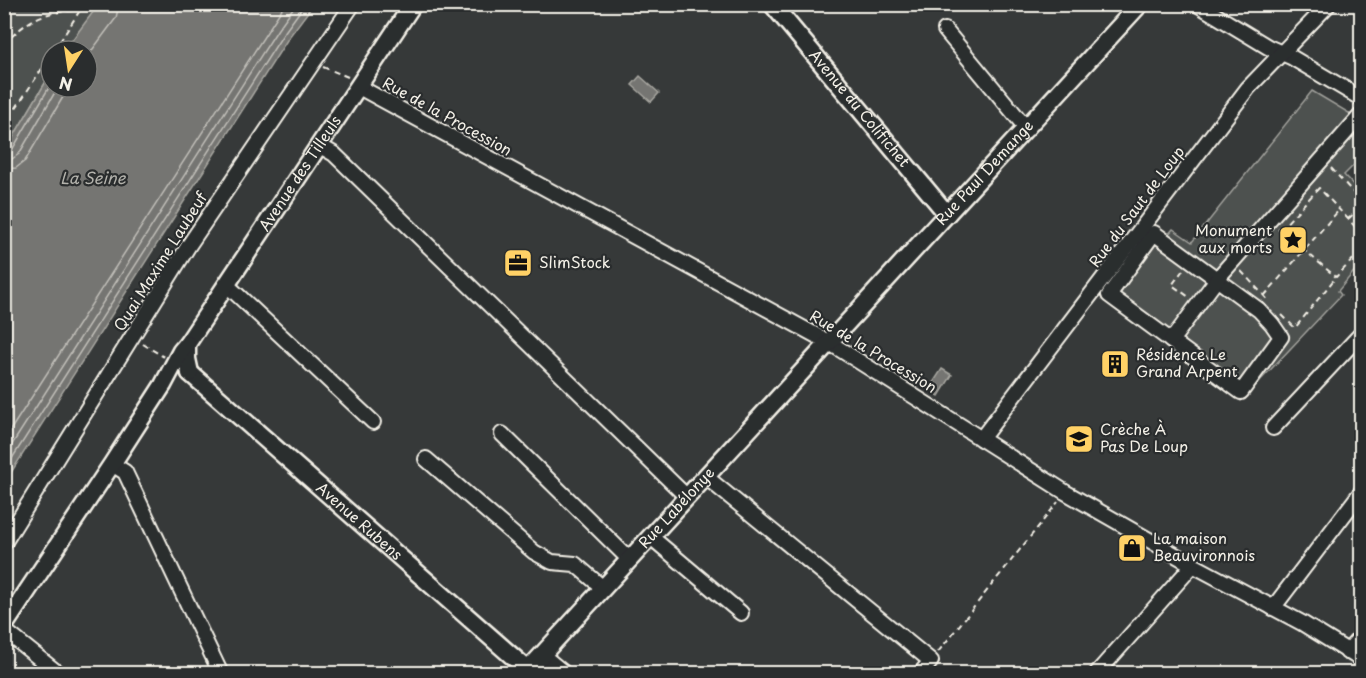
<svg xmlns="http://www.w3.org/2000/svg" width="1366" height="678" font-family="'Playpen Sans',sans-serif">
<rect width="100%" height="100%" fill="#363939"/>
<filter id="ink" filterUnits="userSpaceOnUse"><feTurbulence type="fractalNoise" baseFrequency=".0167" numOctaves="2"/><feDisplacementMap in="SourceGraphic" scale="12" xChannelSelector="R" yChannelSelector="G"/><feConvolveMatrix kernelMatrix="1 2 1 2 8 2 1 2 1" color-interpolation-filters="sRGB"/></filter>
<g filter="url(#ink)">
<g fill="#4e514f" stroke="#a1a19c" stroke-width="1.5">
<polygon points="4,5 99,5 64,51 51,51 51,73 5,151"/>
<polygon points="1312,91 1349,113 1357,127 1361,126 1358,132 1361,136 1361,158 1344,175 1361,193 1361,263 1338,291 1341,295 1241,401 1098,295 1151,225 1167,236 1173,229 1192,242"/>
</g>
<g fill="#757572" stroke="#a8a7a1" stroke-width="1.5">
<polygon points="99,4 313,5 289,37 5,482 5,151 51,73 51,87 87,87 87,51 64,51"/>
<polygon points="640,76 659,93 651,102 632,85"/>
<polygon points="942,369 952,375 939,396 929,389"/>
</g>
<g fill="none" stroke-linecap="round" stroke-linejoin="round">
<g stroke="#c1bfb9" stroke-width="1.5">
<polyline points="87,57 116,18 119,4"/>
<polyline points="4,153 12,150 51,84"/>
<polyline points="4,160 12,159 19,154 58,87"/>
<polyline points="4,169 16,168 25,161 69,87"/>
<polyline points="4,440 285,4"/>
<polyline points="4,457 278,29 296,4"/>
<polyline points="4,471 284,33 305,4"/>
</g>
<g stroke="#f4f1e8" stroke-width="18">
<g id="minor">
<polyline points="1197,4 1268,47 1291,57 1362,99"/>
<polyline points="945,30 1027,129"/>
<polyline points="359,87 830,343 1065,492 1193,565 1302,623 1362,660"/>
<polyline points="320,146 334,154 687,497"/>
<polygon points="1154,233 1259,310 1272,324 1281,337 1241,392 1109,295"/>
<polyline points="227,285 373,422"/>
<polyline points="1171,341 1217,279 1362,114"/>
<polyline points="1273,428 1362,333"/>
<polyline points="502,434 630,560"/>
<polyline points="981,439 1248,88 1329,4"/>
<polyline points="426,459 534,552 552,562 575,564 603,588"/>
<polyline points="112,464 125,472 221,674"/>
<polyline points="706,477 931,661 920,674"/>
<polyline points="651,537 741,613"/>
<polyline points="4,543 189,245 353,4"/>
<polyline points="1273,608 1362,491"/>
<polyline points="4,630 59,674"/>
<polyline points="1347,652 1362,635"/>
<polyline points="542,655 565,674"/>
<polyline points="1096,674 1193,565"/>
</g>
</g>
<g stroke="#f4f1e8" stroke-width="21">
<g id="major">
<path id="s1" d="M772 4 947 214"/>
<path id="s2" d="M190 373 528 670 1140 4"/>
<path id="s3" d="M190 373 187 359V344L413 4"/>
<polyline points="4,626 112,464 163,385 181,351 187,344"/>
</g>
</g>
<g stroke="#f4f1e8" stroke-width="2" stroke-dasharray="6 4.5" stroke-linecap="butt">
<path d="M4 44C31 17 42 12 81 10"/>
<polyline points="54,51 84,4"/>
<polyline points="323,67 348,77"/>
<polyline points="4,126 51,55"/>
<polyline points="1331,168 1362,202"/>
<polyline points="1348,219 1362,207"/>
<polyline points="1278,228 1336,277 1362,250"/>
<polyline points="1225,229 1236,239"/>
<polyline points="1280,230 1319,188 1362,234"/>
<polyline points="1183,270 1172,285 1189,297"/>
<polyline points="1241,271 1268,300"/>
<polyline points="1264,296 1339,210"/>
<polyline points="1282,315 1295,328 1336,277"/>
<polyline points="143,344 164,357"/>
<polyline points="938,652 1058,502"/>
</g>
<use href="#minor" stroke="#2a2d2e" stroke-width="14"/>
<use href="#major" stroke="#2a2d2e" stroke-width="16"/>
</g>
</g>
<defs>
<g id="sight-square" transform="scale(1.5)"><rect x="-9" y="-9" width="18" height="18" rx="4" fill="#ffd166" stroke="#2a2d2e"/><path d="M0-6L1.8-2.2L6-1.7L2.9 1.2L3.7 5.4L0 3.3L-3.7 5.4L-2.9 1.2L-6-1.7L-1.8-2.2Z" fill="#111"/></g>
<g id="office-square" transform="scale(1.5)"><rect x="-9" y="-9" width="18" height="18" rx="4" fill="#ffd166" stroke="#2a2d2e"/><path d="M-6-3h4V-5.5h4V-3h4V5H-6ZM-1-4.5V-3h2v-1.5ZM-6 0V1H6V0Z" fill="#111"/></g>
<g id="building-square" transform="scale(1.5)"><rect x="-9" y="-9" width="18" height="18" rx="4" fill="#ffd166" stroke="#2a2d2e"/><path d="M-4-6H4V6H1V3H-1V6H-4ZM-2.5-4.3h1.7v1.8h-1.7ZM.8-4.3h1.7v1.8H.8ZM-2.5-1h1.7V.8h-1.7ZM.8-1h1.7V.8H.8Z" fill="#111"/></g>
<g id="school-square" transform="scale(1.5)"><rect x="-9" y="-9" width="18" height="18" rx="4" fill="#ffd166" stroke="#2a2d2e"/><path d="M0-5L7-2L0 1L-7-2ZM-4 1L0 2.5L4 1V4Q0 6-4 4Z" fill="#111"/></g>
<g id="shop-square" transform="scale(1.5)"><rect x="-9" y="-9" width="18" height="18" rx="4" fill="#ffd166" stroke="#2a2d2e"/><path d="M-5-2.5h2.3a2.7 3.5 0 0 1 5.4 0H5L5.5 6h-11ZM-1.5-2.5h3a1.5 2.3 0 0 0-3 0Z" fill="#111"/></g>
</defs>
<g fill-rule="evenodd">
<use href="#sight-square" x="1293" y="240"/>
<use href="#office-square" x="518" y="263"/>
<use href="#building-square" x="1115" y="364"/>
<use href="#school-square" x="1079" y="439"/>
<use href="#shop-square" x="1132" y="548"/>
</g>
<g text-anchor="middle" stroke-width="4.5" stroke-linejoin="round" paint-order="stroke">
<g font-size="15" fill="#f4f1e8" stroke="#2a2d2e">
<text dy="5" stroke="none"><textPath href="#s1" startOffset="136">Avenue du Colifichet</textPath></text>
<text transform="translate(447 117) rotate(29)" y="5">Rue de la Procession</text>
<text dy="5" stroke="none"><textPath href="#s3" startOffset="234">Avenue des Tilleuls</textPath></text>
<text dy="5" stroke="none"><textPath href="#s2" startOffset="1125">Rue Paul Demange</textPath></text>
<text transform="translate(1137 207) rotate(-53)" y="5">Rue du Saut de Loup</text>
<text transform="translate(161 262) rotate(-58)" y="5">Quai Maxime Laubeuf</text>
<text transform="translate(873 352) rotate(31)" y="5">Rue de la Procession</text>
<text dy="5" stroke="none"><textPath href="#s2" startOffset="670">Rue Labélonye</textPath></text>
<text dy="5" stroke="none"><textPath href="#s2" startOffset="225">Avenue Rubens</textPath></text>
</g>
<g font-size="15" fill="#f4f1e8" stroke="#2a2d2e" text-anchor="start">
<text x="1272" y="236" text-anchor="end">Monument<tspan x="1272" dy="17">aux morts</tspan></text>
<text x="539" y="268">SlimStock</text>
<text x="1136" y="360">Résidence Le<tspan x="1136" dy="17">Grand Arpent</tspan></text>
<text x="1100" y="435">Crèche À<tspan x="1100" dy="17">Pas De Loup</tspan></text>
<text x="1153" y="544">La maison<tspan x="1153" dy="17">Beauvironnois</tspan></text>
</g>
<g font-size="16" font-style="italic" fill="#b4b3ad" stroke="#2a2d2e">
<text x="93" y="184">La Seine</text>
</g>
</g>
<rect width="1366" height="678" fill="none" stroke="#2a2d2e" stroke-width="24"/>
<rect x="12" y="12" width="1342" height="654" fill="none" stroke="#f4f1e8" stroke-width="2" filter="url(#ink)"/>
<g transform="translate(69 69) rotate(192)"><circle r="28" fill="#2a2d2e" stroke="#7b7b78" stroke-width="1.5"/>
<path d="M0-4.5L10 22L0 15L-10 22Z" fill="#ffd166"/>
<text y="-9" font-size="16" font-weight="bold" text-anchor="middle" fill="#f4f1e8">N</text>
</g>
</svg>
